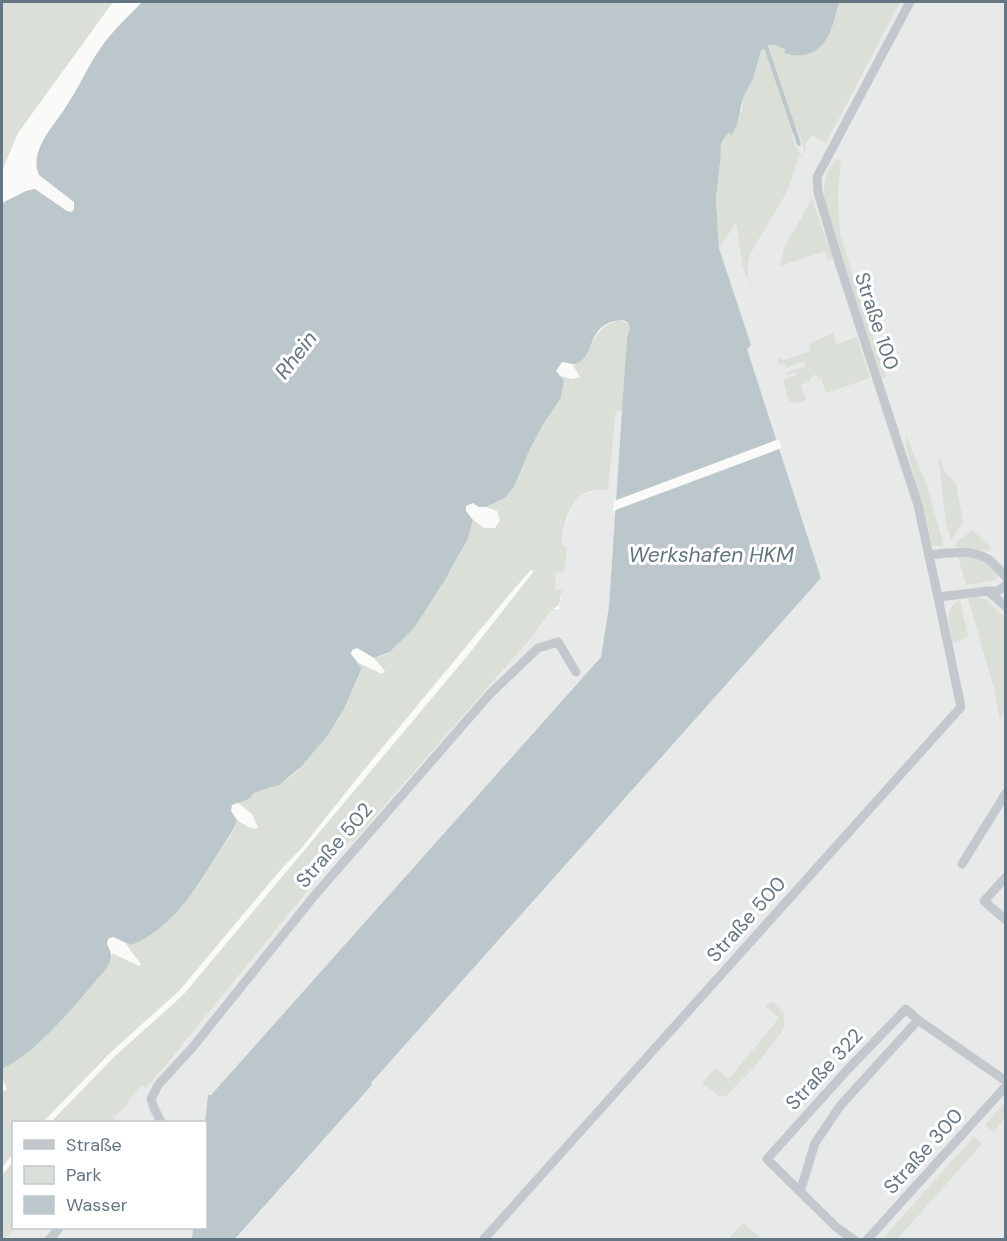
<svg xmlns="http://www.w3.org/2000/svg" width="1007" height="1241" font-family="'DM Sans',sans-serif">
<rect width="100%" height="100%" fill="#fafaf8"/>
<g fill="#e8e9e9">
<polygon points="876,2 1005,2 1005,1239 235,1240 372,1085 370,1083 821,578 747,349 750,345 719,248"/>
<polygon points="616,411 623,411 609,606 601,657 211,1095 208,1095 205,1122 108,1122 143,1085 146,1087 170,1060 327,867 351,840 352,841 371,822 533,636 550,609 559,609 562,591 554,589 556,572 564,573 561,539 564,527 573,502 580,496 595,490 608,489"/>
<polygon points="14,1228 193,1228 192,1240 2,1240 2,1233"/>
</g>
<g fill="#dadfd7">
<polygon points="2,2 113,2 18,133 2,171"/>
<path d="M839 2H900L826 143 812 135 805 144V159L803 145 797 128 792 135 796 147 803 159 799 156 787 192 754 247 748 260V278L759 305 743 268 736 223 719 248 716 199 721 155 720 150 725 135 730 131 742 109 743 98 753 79 761 51 770 45H775L785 51 813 52C830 40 835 21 839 2Z"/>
<path d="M837 159H841L838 194 840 235 886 377 882 378 825 207C823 192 823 168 837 159Z"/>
<polygon points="812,199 833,259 828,260 825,251 780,266 784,248"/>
<path d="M619 320 628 323 630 331 627 337 623 411H616L608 490C583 487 571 501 565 523 563 531 560 539 563 546L567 548 564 573 556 572 555 588V589L562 590 559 605 550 611 533 636 353 842 351 840 327 867 170 1060 146 1088 143 1085 128 1101 127 1106 113 1117 117 1121 116 1122H51L114 1057 183 995 468 655 534 571 531 570 509 595 363 771 300 850 283 867 179 991 110 1053 43 1122H14L13 1154 2 1167V1092L7 1089 2 1079V1069C39 1052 80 999 107 968L111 960 112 953 139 966 141 964 125 943 131 945 161 927 172 917 197 887 233 831 237 820 248 827 256 829 258 827 252 814 237 802 249 799 254 793 271 788 289 778 301 767 328 735 344 709 362 669 359 663 382 674 385 671 374 658C380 656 387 655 391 651 422 622 461 561 473 520L484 528H495L500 520 497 511 486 507 506 497 514 487 530 449 544 423 561 398 564 380 561 376 572 379 580 377 573 365C595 360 585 329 619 320Z"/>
<polygon points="833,333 836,344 857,337 870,378 826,393 821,378 819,379 816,374 810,379 811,381 801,385 806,400 797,403 789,401 783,380 796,375 795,372 787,375 786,373 806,366 804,361 786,368 785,363 779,365 777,357 784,360 811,351 809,345 811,343"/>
<polygon points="906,435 927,486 942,539 943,547 933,545 929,541 930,535 906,447"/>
<polygon points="938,453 944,471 956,484 963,522 951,540 946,523"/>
<polygon points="973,530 991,548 988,551 955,547 958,541"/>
<path d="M958 557C973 558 993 560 998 577L995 580 966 585Z"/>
<polygon points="976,597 987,600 1005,618 1006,705 1000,721 994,688 968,599"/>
<path d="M960 600 968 637 952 643C950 628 942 608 960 600Z"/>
<polygon points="772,1001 784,1013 784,1026 781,1033 756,1065 726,1096 719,1096 702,1083 715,1068 729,1079 779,1018 765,1006"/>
<polygon points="1005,1102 1005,1118 993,1132 985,1125"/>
<polygon points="974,1137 982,1144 897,1239 882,1239"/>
<polygon points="13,1162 14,1228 16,1228 5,1239 2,1239 2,1175"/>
<polygon points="743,1223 761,1239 728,1239"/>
</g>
<path fill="#bbc7cb" d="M142 2H839C832 33 823 64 784 53L785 50 775 45H770L761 51 753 79 743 98 737 125 731 136 730 132C723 137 719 147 721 155L716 199 719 248 751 345 747 349 821 578 371 1083 372 1085 235 1239H192L193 1228H206L205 1122 208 1095H211L601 657 609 606 627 337C638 313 609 319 599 330 590 340 591 354 580 362 574 366 569 363 562 362L556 371 564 380 561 398 544 423 530 449 514 487 506 497 486 507H479L473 503 466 506V511L473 520 468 538 444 582 414 628 390 652 374 658 357 648 352 650 351 654 362 668 344 709 328 735 301 767 279 785 254 793 249 799 232 805 231 811 237 820C234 830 229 836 224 844 200 882 175 928 131 945L113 937 108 939 107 944C112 954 113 957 107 968 80 999 39 1052 2 1069V203L26 191 35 189 67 211 72 212 74 209V202L39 175C28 150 56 124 67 105 80 86 88 65 102 46 113 30 129 16 142 2Z"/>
<polygon fill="#fafaf8" points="779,439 782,448 613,511 614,501"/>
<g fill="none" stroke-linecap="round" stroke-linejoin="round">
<polyline stroke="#bbc7cb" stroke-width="4" points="766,47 799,144"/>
<g stroke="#c3c8cc" stroke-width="9">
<polyline points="910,2 817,177 818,192 835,250 918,505 938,597 988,591 1006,607"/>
<path d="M929 555C947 553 972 549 988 559 995 564 1000 571 1006 577"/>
<polyline points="988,591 998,591 1006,585"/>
<polyline points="962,864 1006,793"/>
<polyline points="1006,877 984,901 1006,920"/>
<polyline points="161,1122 154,1108 151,1099 158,1085 192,1048 315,895 489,695 538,648 558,642 576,672"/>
<polyline points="800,1192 815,1143 840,1106 918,1020"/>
<polyline points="49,1240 59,1228"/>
<polyline points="483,1240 961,707 938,597"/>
<polyline points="854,1240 836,1227 767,1159 849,1068 906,1009 918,1020 1006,1081"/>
<polyline points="867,1240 1006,1086"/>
</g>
</g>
<g text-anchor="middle" stroke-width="6" stroke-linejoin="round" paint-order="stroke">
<g font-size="20" fill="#657683" stroke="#fff">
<text transform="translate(877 321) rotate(72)" y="7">Straße 100</text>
<text transform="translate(334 845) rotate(-49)" y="7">Straße 502</text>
<text transform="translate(746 919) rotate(-48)" y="7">Straße 500</text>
<text transform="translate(824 1069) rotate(-47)" y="7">Straße 322</text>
<text transform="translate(923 1151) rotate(-48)" y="7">Straße 300</text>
</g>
<g font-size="21" font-style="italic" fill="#60757c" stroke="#fff">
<text transform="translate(296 355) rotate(-52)" y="7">Rhein</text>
<text x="711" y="562">Werkshafen HKM</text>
</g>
</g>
<rect width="1007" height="1241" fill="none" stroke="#657683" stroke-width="6"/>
<rect x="12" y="1121" width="195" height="108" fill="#ffffff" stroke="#c1c8cd" stroke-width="1.5"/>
<rect x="24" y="1140" width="30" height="9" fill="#c3c8cc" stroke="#c1c8cd" stroke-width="1.5"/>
<text x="66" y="1151" font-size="18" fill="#657683">Straße</text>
<rect x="24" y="1166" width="30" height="18" fill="#dadfd7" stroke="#c1c8cd" stroke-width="1.5"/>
<text x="66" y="1181" font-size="18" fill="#657683">Park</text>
<rect x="24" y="1196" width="30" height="18" fill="#bbc7cb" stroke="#c1c8cd" stroke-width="1.5"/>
<text x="66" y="1211" font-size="18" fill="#657683">Wasser</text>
</svg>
